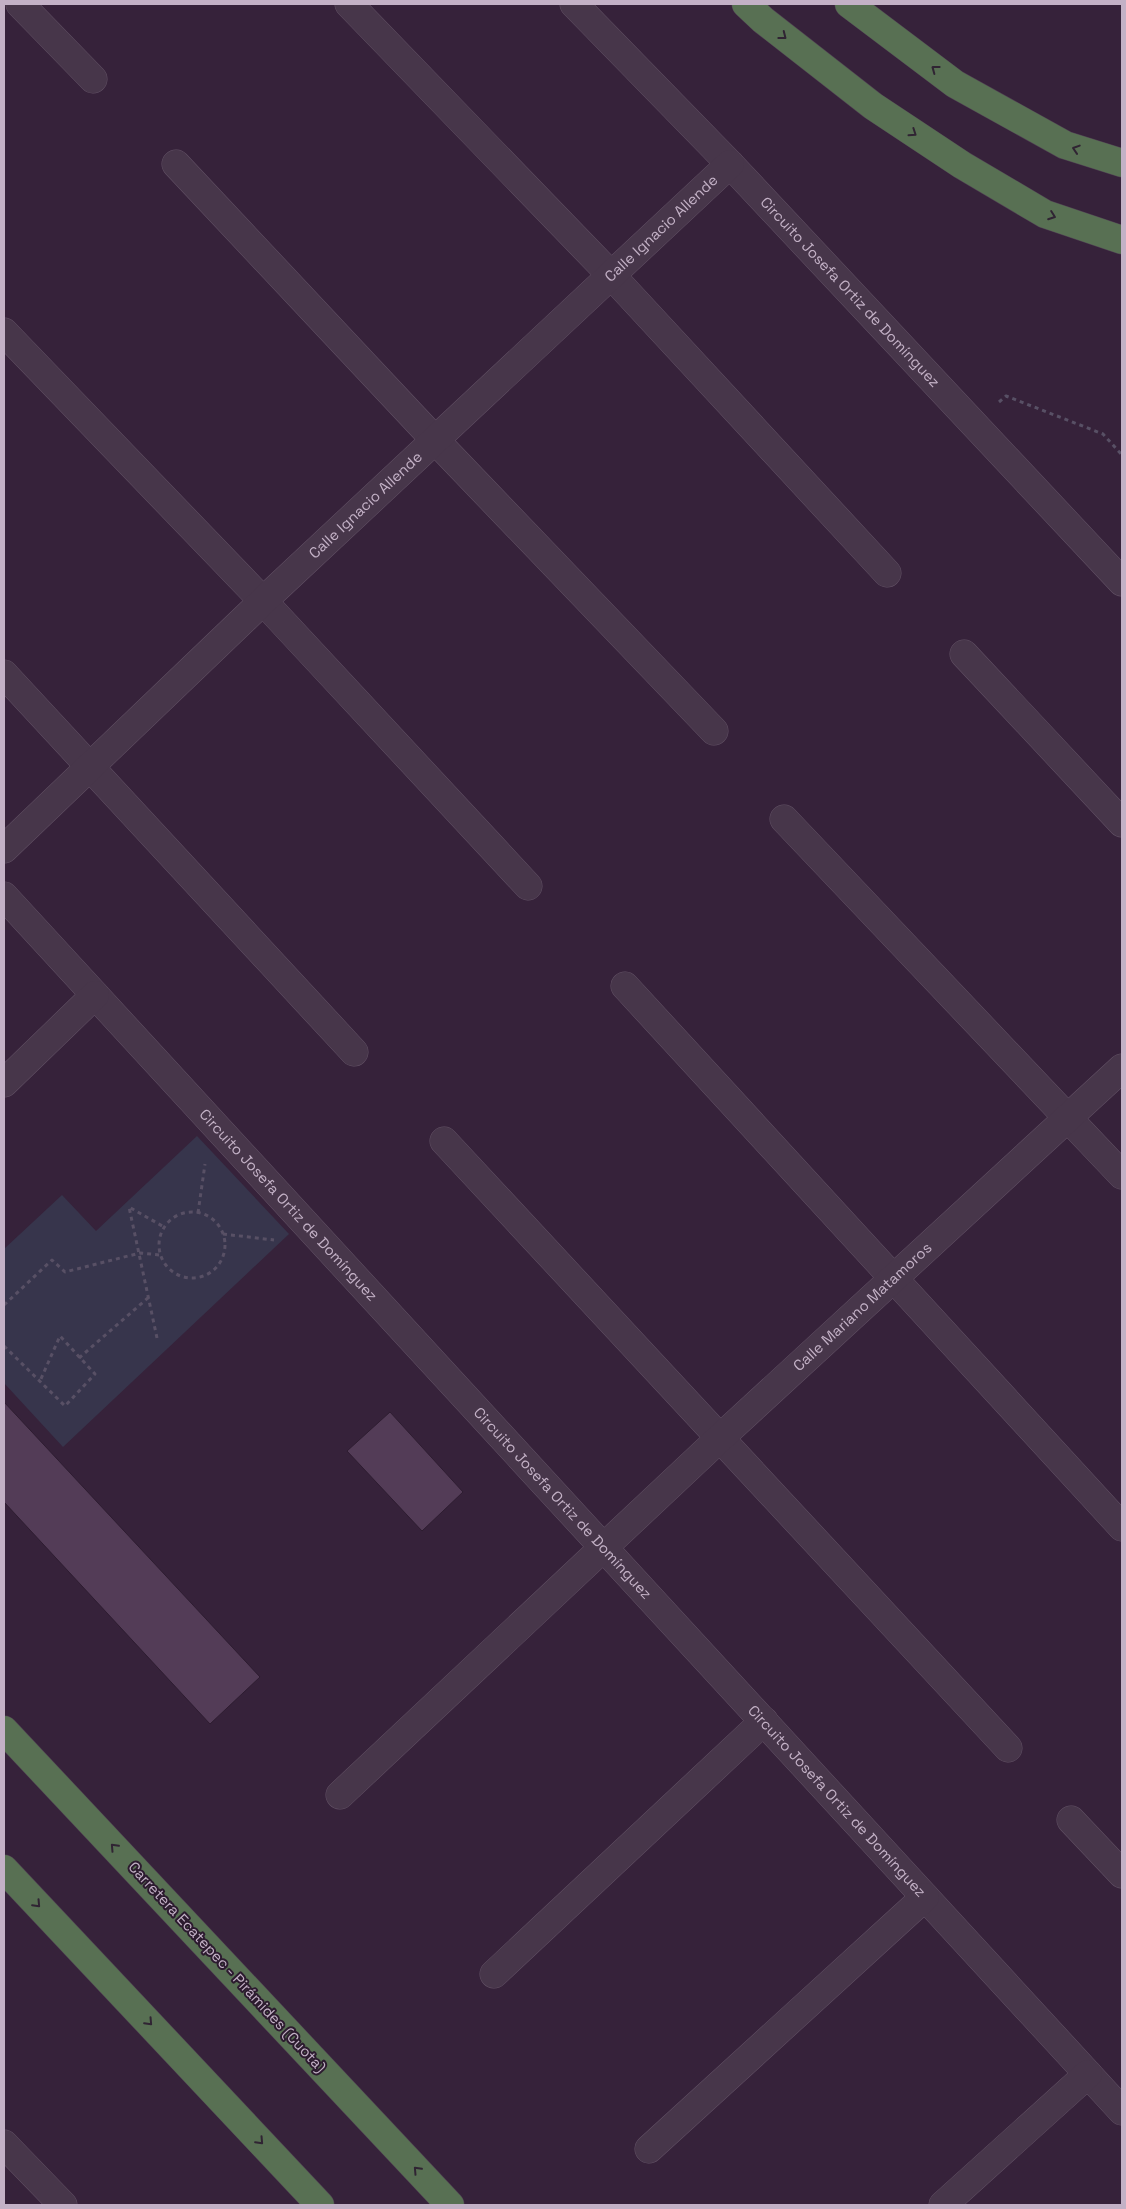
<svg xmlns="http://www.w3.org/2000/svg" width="1126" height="2209" font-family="'Space Grotesk',sans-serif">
<rect width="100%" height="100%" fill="#36223a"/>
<polygon fill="#37354c" points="197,1136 289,1234 63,1447 4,1383 4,1249 62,1195 96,1231"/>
<g fill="#533c57" stroke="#2e1d31">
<polygon points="4,1402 260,1677 210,1724 4,1502"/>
<polygon points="390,1412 463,1492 422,1531 347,1451"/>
</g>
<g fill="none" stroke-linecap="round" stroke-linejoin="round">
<g stroke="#625165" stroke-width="29">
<g id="minor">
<polyline points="20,4 93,79"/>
<polyline points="349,4 612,276 887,573"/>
<path id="s1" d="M574 4 730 164 1122 582"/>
<polyline points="176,164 435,440 714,731"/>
<polyline points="4,332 263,601 528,886"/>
<polyline points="964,654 1122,823"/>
<polyline points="4,674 354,1052"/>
<polyline points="784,819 1122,1175"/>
<path id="s2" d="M4 849 263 601 730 164"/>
<path id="s3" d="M4 896 1122 2111"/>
<polyline points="625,986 1122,1527"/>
<polyline points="4,1083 95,995"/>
<polyline points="444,1141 1008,1748"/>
<path id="s4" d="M340 1795 720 1438 1122 1068"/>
<polyline points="1071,1820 1122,1874"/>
<polyline points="494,1974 764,1721"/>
<polyline points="4,2144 63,2205"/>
<polyline points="649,2149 925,1897"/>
<polyline points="943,2205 1088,2074"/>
</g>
</g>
<g stroke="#4f3e52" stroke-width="29">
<g id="highway">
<polyline points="746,4 763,20 873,106 962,165 1045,214 1122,240"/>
<polyline points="849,4 955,84 1065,145 1122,163"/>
<polyline points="4,1730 450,2205"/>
<polyline points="4,1869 320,2205"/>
</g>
</g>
<g stroke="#585065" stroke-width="3" stroke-dasharray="4 4" stroke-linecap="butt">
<polyline points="999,402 1006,396 1103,434 1122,455"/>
<circle cx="192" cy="1245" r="33"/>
<polyline points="198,1213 205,1164"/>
<polyline points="223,1234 274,1240"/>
<polyline points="4,1305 52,1260 65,1272 140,1253 160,1255"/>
<polyline points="157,1338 129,1207 164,1227"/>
<polyline points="4,1346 65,1406 95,1374 60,1336 40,1381"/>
<polyline points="79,1358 149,1297"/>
</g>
<use href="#minor" stroke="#47364a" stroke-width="28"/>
<use href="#highway" stroke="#587053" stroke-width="28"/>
</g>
<defs><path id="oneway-chevron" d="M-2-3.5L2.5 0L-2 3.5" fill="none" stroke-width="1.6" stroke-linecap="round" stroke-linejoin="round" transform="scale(1.25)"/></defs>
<g stroke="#302433">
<use href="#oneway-chevron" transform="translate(783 36) rotate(38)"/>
<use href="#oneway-chevron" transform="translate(935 69) rotate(-143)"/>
<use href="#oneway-chevron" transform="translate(913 133) rotate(34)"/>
<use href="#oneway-chevron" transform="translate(1076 149) rotate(-162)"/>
<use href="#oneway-chevron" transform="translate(1052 216) rotate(20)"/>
<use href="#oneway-chevron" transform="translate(114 1847) rotate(-133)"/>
<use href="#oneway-chevron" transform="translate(37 1904) rotate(47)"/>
<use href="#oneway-chevron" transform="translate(149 2022) rotate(47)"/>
<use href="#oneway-chevron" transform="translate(260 2141) rotate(47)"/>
<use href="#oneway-chevron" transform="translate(417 2170) rotate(-133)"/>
</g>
<g text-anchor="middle" stroke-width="4" stroke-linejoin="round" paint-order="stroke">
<g font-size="15" fill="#c3b1c6" stroke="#2c1b2f">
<text dy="5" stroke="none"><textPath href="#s2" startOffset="904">Calle Ignacio Allende</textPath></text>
<text dy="5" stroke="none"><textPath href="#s1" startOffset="399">Circuito Josefa Ortiz de Domínguez</textPath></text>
<text dy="5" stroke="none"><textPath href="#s2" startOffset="499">Calle Ignacio Allende</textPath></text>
<text dy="5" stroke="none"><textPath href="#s3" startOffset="420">Circuito Josefa Ortiz de Domínguez</textPath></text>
<text dy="5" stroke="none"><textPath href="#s4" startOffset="715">Calle Mariano Matamoros</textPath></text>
<text dy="5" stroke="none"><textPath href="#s3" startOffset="825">Circuito Josefa Ortiz de Domínguez</textPath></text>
<text dy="5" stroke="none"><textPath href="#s3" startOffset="1230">Circuito Josefa Ortiz de Domínguez</textPath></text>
<text transform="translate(227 1967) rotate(47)" y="5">Carretera Ecatepec - Pirámides (Cuota)</text>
</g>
</g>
<rect width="1126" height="2209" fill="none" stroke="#c3b1c6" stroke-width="10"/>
</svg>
